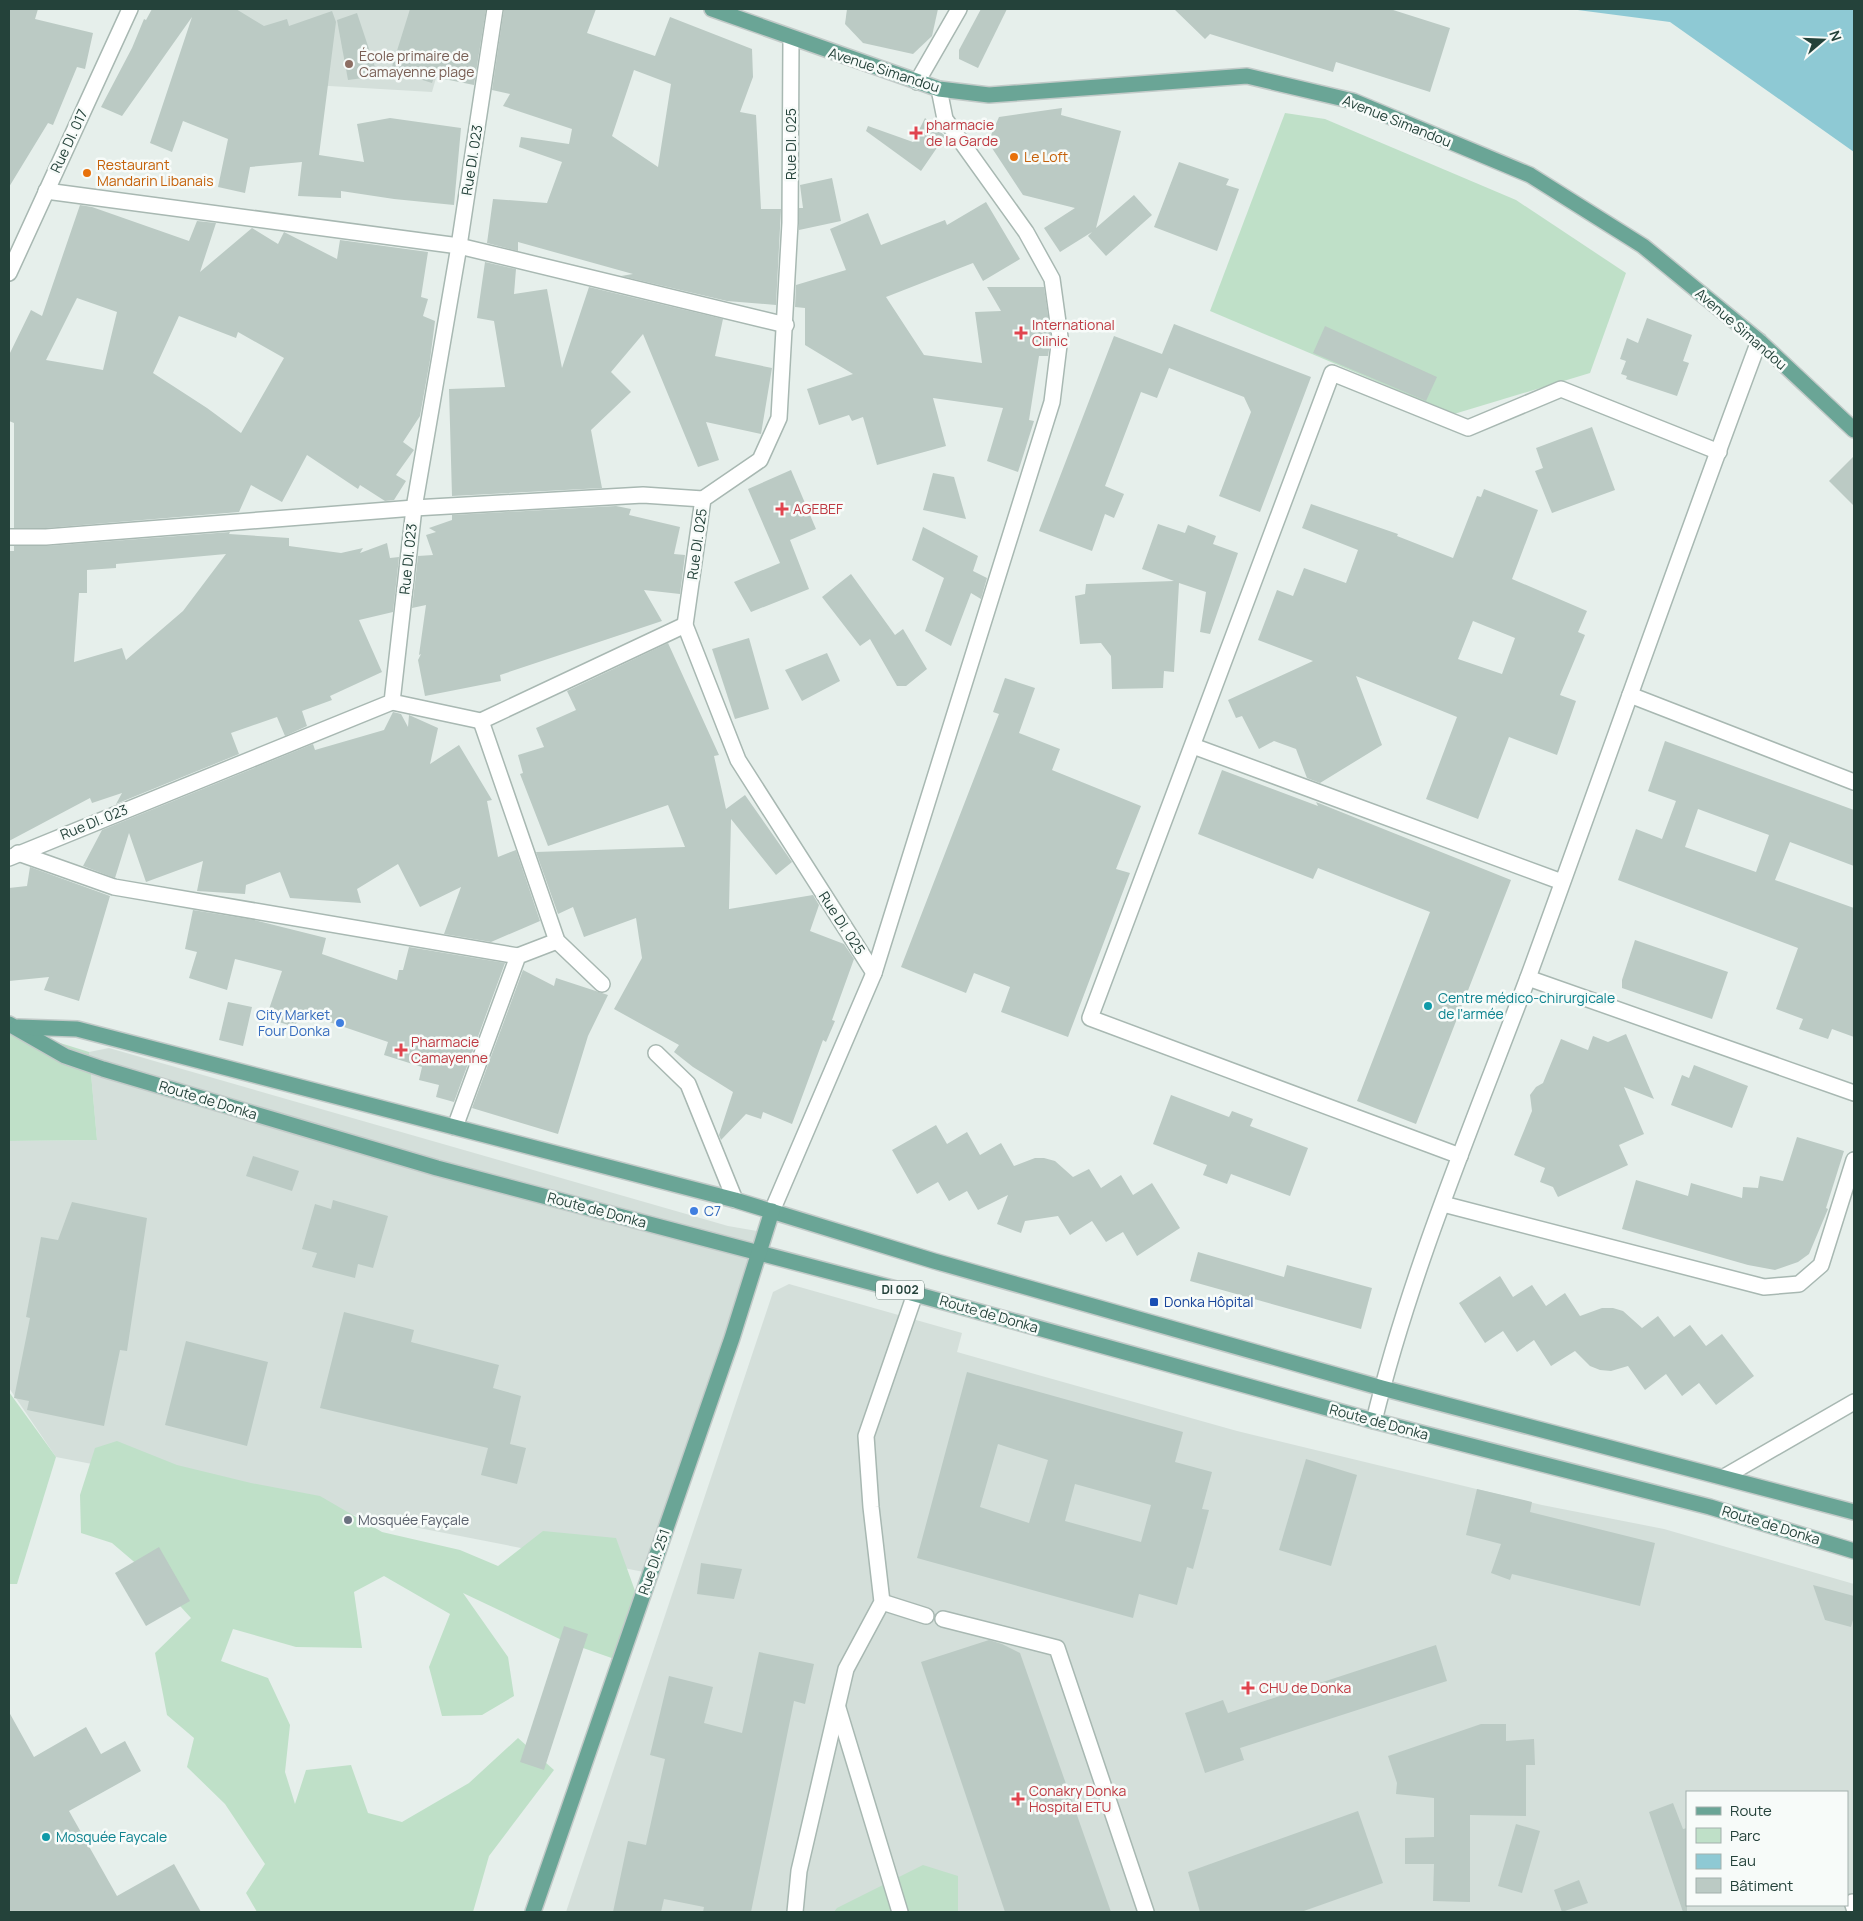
<svg xmlns="http://www.w3.org/2000/svg" width="1863" height="1921" font-family="Manrope,sans-serif">
<rect width="100%" height="100%" fill="#e6efeb"/>
<g fill="#d4dfda" fill-rule="evenodd">
<polygon points="205,9 456,9 432,92 312,85 225,18"/>
<polygon points="109,1048 728,1226 757,1231 741,1286 644,1572 56,1457 9,1388 9,1141 97,1140 89,1052"/>
<path d="M789 1284 962 1333 957 1352 1237 1431 1542 1505 1664 1529 1854 1584V1912H566L773 1292ZM1687 1792H1847V1905H1687Z"/>
</g>
<g fill="#bfe0c8">
<polygon points="1285,113 1325,119 1516,200 1626,273 1590,373 1454,414 1210,311"/>
<polygon points="9,1027 89,1052 97,1140 9,1141"/>
<polygon points="9,1392 56,1457 17,1584 9,1584"/>
<polygon points="117,1441 177,1465 251,1483 320,1496 382,1532 460,1550 498,1566 543,1531 616,1538 643,1613 623,1662 566,1642 463,1593 508,1657 514,1696 482,1715 442,1716 429,1667 450,1614 384,1576 354,1592 362,1648 296,1647 233,1629 221,1661 268,1678 290,1725 285,1772 295,1804 306,1770 351,1765 368,1813 402,1822 469,1783 518,1738 554,1770 489,1856 473,1912 257,1912 246,1893 265,1864 225,1804 187,1767 194,1738 167,1715 155,1653 191,1618 160,1584 112,1543 81,1533 80,1495 95,1448"/>
<polygon points="923,1865 958,1876 958,1912 834,1912 837,1908"/>
</g>
<polygon fill="#8ec9d4" points="1570,9 1854,9 1854,152 1670,22"/>
<g fill="#bbcac4" fill-rule="evenodd">
<polygon points="9,9 38,9 35,19 93,33 85,69 77,67 53,125 48,123 9,187"/>
<polygon points="152,9 236,9 264,26 287,19 289,26 332,11 336,22 319,155 364,162 357,124 390,118 461,128 454,205 394,199 341,191 341,198 298,196 302,162 250,167 245,193 218,187 228,139 183,121 172,152 150,143 192,17 122,116 101,107 132,48 144,19 146,20"/>
<polygon points="410,9 486,9 474,85 434,77 432,83 391,70"/>
<path d="M504 9H596L587 33 655 56 670 17 752 49 753 77 740 112 756 115 761 209H781L776 305 727 301 621 276 633 274 518 242V251L487 243 493 199 547 203 562 162 519 147 521 137 569 144 572 129 503 106 510 94 492 90ZM634 70 671 84 658 167 612 136Z"/>
<polygon points="847,9 938,9 932,36 913,54 863,43 845,24"/>
<polygon points="981,9 1007,9 978,68 959,59 959,50"/>
<polygon points="1174,9 1390,9 1450,28 1430,92 1336,62 1333,72 1210,34 1205,39"/>
<polygon points="357,13 378,76 348,80 337,20"/>
<polygon points="1062,108 1061,115 1121,131 1096,228 1134,195 1152,215 1106,256 1088,236 1092,232 1060,252 1044,228 1075,208 1023,195 988,142 999,117"/>
<polygon points="925,118 945,136 921,171 866,131 868,126 913,142"/>
<polygon points="1179,162 1229,179 1226,185 1239,189 1217,251 1154,227"/>
<polygon points="832,178 841,221 799,230 799,208 803,208 800,185"/>
<polygon points="986,202 1020,259 983,281 973,263 886,297 924,355 982,363 975,312 1001,311 987,287 1044,287 1051,337 1048,356 1039,356 1029,420 1034,421 1018,472 987,461 1003,408 933,398 946,446 877,465 863,417 852,421 849,415 819,425 807,389 853,374 805,345 805,308 795,307 796,285 846,270 830,229 868,213 881,245 945,220 947,225"/>
<path d="M80 205 92 207 189 241 197 221 216 223 200 272 252 228 278 244 284 232 337 259 340 240 428 252 421 297 428 299 423 316 435 321 430 360 420 416 403 442 414 450 396 475 406 481 394 500 385 501 360 485 358 489 307 455 282 502 251 485 239 512 46 528H14V423L9 421V355L31 310 42 316ZM77 298 117 312 103 370 46 360ZM179 316 236 338 238 332 284 358 241 433 207 408 153 373Z"/>
<polygon points="485,262 516,269 514,294 547,289 562,368 589,287 723,319 715,356 772,368 761,434 706,422 719,460 698,467 643,334 611,372 631,392 591,430 602,488 452,496 449,389 505,387 494,321 477,318"/>
<polygon points="1647,318 1692,335 1683,361 1689,363 1677,396 1626,379 1627,376 1621,374 1626,361 1620,359 1627,338 1638,343"/>
<polygon points="1174,324 1311,377 1260,512 1219,496 1251,412 1244,397 1169,368 1157,398 1141,392 1105,486 1124,494 1114,518 1105,514 1092,551 1039,531 1114,336 1162,354"/>
<polygon points="1325,326 1437,377 1426,401 1313,353"/>
<polygon points="1592,427 1615,490 1552,513 1535,471 1543,468 1536,448"/>
<polygon points="1854,456 1854,506 1829,481"/>
<polygon points="791,470 816,529 790,540 809,589 751,612 734,582 780,563 748,489"/>
<polygon points="933,473 954,477 966,519 923,510"/>
<path d="M1484 489 1538 510 1512 579 1587 611 1578 632 1585 635 1560 695 1576 701 1557 755 1509 737 1478 819 1426 799 1457 717 1356 676 1382 745 1320 783 1307 778 1296 749 1274 741 1259 749 1242 716 1236 718 1228 700 1313 661 1258 640 1277 590 1293 596 1304 568 1346 583 1358 550 1302 528 1311 504 1398 534 1397 536 1453 558 1477 496 1481 497ZM1473 621 1515 638 1502 674 1458 659Z"/>
<polygon points="616,506 631,509 629,515 680,527 674,554 685,555 680,594 644,590 662,621 500,675 501,681 425,696 418,660 421,654 419,655 426,605 412,608 418,556 433,555 426,535 436,532 429,528 452,520 452,515"/>
<polygon points="1158,524 1185,533 1188,525 1216,536 1213,544 1238,553 1210,634 1200,632 1206,592 1179,583 1174,672 1164,671 1163,688 1112,689 1111,656 1101,643 1080,644 1075,596 1085,594 1086,584 1174,581 1142,569"/>
<polygon points="923,527 978,556 973,571 987,578 981,599 971,593 951,646 925,631 944,578 912,560"/>
<path d="M230 532 229 534 289 538V546L341 553 363 548 360 553 387 543 390 558 399 557 393 612 359 620 382 672 330 696 332 700 302 711 307 726 285 736 277 717 231 733 239 754 116 804 122 793 92 803 90 798 9 841V551H14V546H47ZM226 554 183 611 126 660 122 648 74 662 79 593H87V570L116 568V564Z"/>
<polygon points="851,574 895,635 903,629 927,669 906,686 897,686 870,639 860,646 822,597"/>
<polygon points="749,638 769,709 735,719 712,649"/>
<polygon points="668,643 719,755 714,756 726,809 745,795 792,862 776,875 731,819 729,909 813,895 819,905 810,931 844,944 854,959 832,1020 835,1021 826,1042 823,1040 792,1124 763,1112 761,1119 746,1114 721,1140 719,1135 733,1092 693,1067 674,1052 679,1045 614,1009 642,958 636,918 584,937 573,907 558,914 536,852 685,847 668,805 548,846 520,774 523,773 518,755 544,747 536,728 576,710 567,691"/>
<polygon points="827,653 840,681 802,701 785,670"/>
<polygon points="1005,678 1035,688 1019,733 1060,749 1052,770 1141,806 1116,869 1130,873 1068,1037 1001,1012 1010,987 974,973 966,993 901,967 999,714 993,712"/>
<polygon points="393,712 401,714 408,727 409,715 438,728 430,764 459,745 492,800 487,801 498,857 516,850 540,921 491,942 444,934 461,887 420,907 398,864 357,889 361,903 290,898 280,872 246,885 245,894 197,891 203,861 146,882 129,833 115,878 83,866 102,830 313,744 315,750 384,730"/>
<path d="M1665 741 1854 810V866L1790 842 1775 880 1854 908V1037L1832 1029 1828 1039 1799 1029 1803 1019 1776 1009 1798 948 1618 880 1636 829 1662 839 1676 801 1648 791ZM1698 809 1769 835 1756 872 1685 847Z"/>
<polygon points="1222,770 1318,806 1316,802 1511,880 1416,1124 1357,1101 1430,912 1318,868 1313,879 1198,834"/>
<polygon points="30,867 110,896 79,1001 44,990 49,977 9,981 9,888 27,886"/>
<polygon points="193,910 254,920 326,938 322,954 397,980 399,970 403,970 409,947 505,963 454,1102 436,1097 439,1085 419,1080 422,1067 384,1055 388,1042 300,1012 295,1027 266,1018 282,971 235,959 227,990 189,978 197,952 185,949"/>
<polygon points="1635,940 1728,972 1712,1019 1622,988 1622,980"/>
<polygon points="523,970 554,986 556,978 608,995 588,1036 558,1134 472,1108"/>
<polygon points="228,1002 252,1007 243,1046 219,1040"/>
<polygon points="1626,1034 1654,1099 1624,1087 1644,1134 1619,1145 1628,1165 1558,1197 1553,1187 1540,1182 1545,1168 1514,1155 1532,1111 1530,1095 1536,1087 1543,1083 1561,1039 1588,1050 1593,1036 1608,1042"/>
<polygon points="1694,1065 1748,1086 1732,1128 1671,1105 1682,1075 1689,1078"/>
<polygon points="1171,1095 1229,1117 1232,1111 1253,1119 1250,1126 1308,1148 1290,1196 1231,1174 1227,1184 1203,1175 1207,1165 1153,1144"/>
<polygon points="936,1125 947,1144 967,1132 980,1155 1001,1143 1014,1166 1035,1158 1044,1158 1055,1161 1073,1177 1089,1169 1101,1188 1121,1175 1133,1195 1152,1183 1180,1228 1137,1256 1123,1232 1106,1242 1092,1221 1070,1235 1058,1216 1025,1221 1021,1233 997,1224 1008,1195 978,1210 967,1191 949,1201 938,1182 917,1194 892,1150"/>
<polygon points="1797,1137 1844,1151 1826,1208 1828,1209 1809,1254 1798,1262 1775,1270 1748,1265 1622,1229 1636,1180 1688,1196 1691,1183 1742,1198 1743,1187 1758,1188 1760,1176 1783,1181"/>
<polygon points="253,1156 299,1171 292,1191 246,1176"/>
<polygon points="333,1200 388,1216 373,1268 358,1264 355,1278 312,1267 317,1253 302,1249 315,1204 331,1209"/>
<polygon points="72,1202 147,1218 127,1351 120,1350 104,1426 27,1410 29,1401 14,1398 30,1318 26,1317 41,1237 58,1240"/>
<polygon points="1198,1252 1284,1277 1287,1265 1372,1288 1361,1329 1190,1281"/>
<polygon points="1500,1276 1513,1297 1532,1285 1546,1306 1565,1293 1580,1316 1602,1308 1613,1308 1623,1311 1642,1328 1658,1316 1674,1337 1690,1325 1706,1346 1722,1334 1754,1376 1716,1405 1699,1383 1682,1396 1666,1374 1645,1390 1628,1366 1611,1371 1600,1370 1590,1366 1575,1351 1551,1366 1534,1340 1517,1352 1503,1331 1485,1343 1459,1303"/>
<polygon points="344,1312 414,1330 411,1342 499,1365 493,1388 521,1396 510,1444 526,1448 517,1484 481,1475 488,1448 320,1408"/>
<polygon points="186,1341 268,1362 247,1446 165,1425"/>
<path d="M967 1372 1183 1432 1175 1462 1212 1472 1202 1509 1209 1510 1193 1569 1187 1567 1177 1605 1139 1594 1133 1618 917 1558ZM998 1444 1048 1460 1029 1523 980 1507ZM1075 1484 1151 1505 1141 1542 1065 1521Z"/>
<polygon points="1306,1459 1357,1475 1331,1566 1279,1550"/>
<polygon points="1477,1489 1532,1502 1530,1512 1655,1543 1640,1606 1512,1574 1510,1580 1491,1573 1501,1544 1466,1535"/>
<polygon points="159,1547 190,1601 146,1626 115,1573"/>
<polygon points="701,1563 742,1569 734,1599 697,1594"/>
<polygon points="1813,1585 1854,1596 1854,1616 1851,1627 1825,1620"/>
<polygon points="564,1626 588,1634 544,1770 520,1762"/>
<polygon points="989,1640 1002,1644 1020,1653 1111,1912 1005,1912 921,1662"/>
<polygon points="1436,1645 1447,1681 1240,1748 1244,1760 1205,1773 1185,1713 1223,1700 1228,1713"/>
<polygon points="759,1652 814,1664 805,1704 794,1701 751,1912 703,1912 704,1907 664,1899 661,1912 613,1912 628,1841 646,1845 665,1759 650,1755 669,1676 713,1687 704,1723 742,1733"/>
<polygon points="9,1712 34,1757 86,1727 101,1754 125,1741 141,1771 69,1811 117,1896 174,1864 201,1912 9,1912"/>
<polygon points="1481,1724 1506,1724 1506,1741 1534,1739 1535,1765 1526,1765 1526,1816 1470,1815 1470,1902 1433,1901 1434,1864 1405,1864 1405,1838 1434,1837 1434,1798 1396,1794 1397,1783 1388,1756"/>
<polygon points="1673,1803 1683,1829 1687,1828 1687,1912 1683,1912 1649,1812"/>
<polygon points="1358,1811 1383,1883 1301,1912 1200,1912 1188,1872"/>
<polygon points="1516,1824 1540,1831 1522,1893 1498,1886"/>
<polygon points="1579,1880 1588,1903 1562,1912 1554,1890"/>
</g>
<g fill="none" stroke-linecap="round" stroke-linejoin="round">
<g stroke="#a8b8b2" stroke-width="18">
<g id="minor">
<polyline points="791,39 790,223 779,418 760,460 703,499 685,625 738,760 874,973"/>
<polyline points="917,82 959,9"/>
<polyline points="46,191 459,246 786,325"/>
<polyline points="9,273 130,9"/>
<polyline points="9,537 46,537 414,508 643,495 703,499"/>
<polyline points="1630,695 1854,782"/>
<polyline points="392,702 481,721 685,625"/>
<polyline points="481,721 557,941 602,984"/>
<polyline points="1193,746 1562,882"/>
<polyline points="18,853 114,887 518,956"/>
<polyline points="9,858 392,702 414,508 459,246 495,9"/>
<polyline points="1528,978 1854,1093"/>
<polyline points="656,1053 688,1084 735,1200"/>
<polyline points="455,1127 518,956 557,941"/>
<polyline points="1460,1156 1090,1018 1332,373 1468,428 1561,389 1719,452"/>
<polyline points="1443,1204 1764,1287 1799,1284 1821,1265 1854,1160"/>
<polyline points="772,1211 874,973 1052,402 1060,337 1052,279 1026,232 945,119 939,89"/>
<path d="M1374 1421C1411 1269 1474 1122 1529 975 1606 764 1680 552 1759 341"/>
<polyline points="1724,1477 1854,1402"/>
<polyline points="882,1602 926,1616"/>
<polyline points="943,1619 1057,1648 1146,1912"/>
<polyline points="838,1708 900,1912"/>
<polyline points="1852,1902 1854,1908"/>
<polyline points="795,1912 799,1871 846,1669 882,1602 871,1507 866,1436 915,1294"/>
</g>
</g>
<g stroke="#c2cac8" stroke-width="18">
<g id="major">
<polyline points="712,9 939,89 989,95 1247,76 1353,101 1530,175 1643,246 1759,341 1854,430"/>
<polyline points="9,1024 65,1056 103,1069 437,1168 915,1294 1374,1421 1710,1507 1854,1551"/>
<polyline points="18,1027 77,1029 735,1200 934,1261 1382,1388 1854,1512"/>
<polyline points="533,1912 732,1338 772,1211"/>
</g>
</g>
<use href="#minor" stroke="#fff" stroke-width="15"/>
<use href="#major" stroke="#6aa596" stroke-width="15"/>
</g>
<circle fill="#8d6e63" stroke="#f7fbf9" stroke-width="2" cx="349" cy="64" r="5"/>
<g fill="#e0444e" stroke="#f7fbf9" stroke-width="2">
<path d="M913.5 125.5h5v5h5v5h-5v5h-5v-5h-5v-5h5z"/>
<path d="M1018.5 325.5h5v5h5v5h-5v5h-5v-5h-5v-5h5z"/>
<path d="M779.5 501.5h5v5h5v5h-5v5h-5v-5h-5v-5h5z"/>
<path d="M398.5 1042.5h5v5h5v5h-5v5h-5v-5h-5v-5h5z"/>
<path d="M1245.5 1680.5h5v5h5v5h-5v5h-5v-5h-5v-5h5z"/>
<path d="M1015.5 1791.5h5v5h5v5h-5v5h-5v-5h-5v-5h5z"/>
</g>
<g fill="#e8710a" stroke="#f7fbf9" stroke-width="2">
<circle cx="1014" cy="157" r="5"/>
<circle cx="87" cy="173" r="5"/>
</g>
<g fill="#0f9aa8" stroke="#f7fbf9" stroke-width="2">
<circle cx="1428" cy="1006" r="5"/>
<circle cx="46" cy="1837" r="5"/>
</g>
<g fill="#3f7fe0" stroke="#f7fbf9" stroke-width="2">
<circle cx="340" cy="1023" r="5"/>
<circle cx="694" cy="1211" r="5"/>
</g>
<rect fill="#1a4fb4" stroke="#f7fbf9" stroke-width="2" x="1149" y="1297" width="10" height="10" rx="2.5"/>
<circle fill="#6b7280" stroke="#f7fbf9" stroke-width="2" cx="348" cy="1520" r="5"/>
<g text-anchor="middle" stroke-width="5" stroke-linejoin="round" paint-order="stroke">
<rect fill="#f7fbf9" stroke="#637a73" stroke-width="1" x="876" y="1280.5" width="48" height="19" rx="4"/>
<g font-size="12" font-weight="bold" fill="#24423a">
<text x="900" y="1294">DI 002</text>
</g>
<g font-size="14" fill="#785e54" stroke="#f7fbf9" text-anchor="start">
<text x="359" y="61">École primaire de<tspan x="359" dy="16">Camayenne plage</tspan></text>
</g>
<g font-size="14" fill="#24423a" stroke="#f7fbf9">
<text transform="translate(884 70) rotate(18)" y="5">Avenue Simandou</text>
<text transform="translate(1397 121) rotate(22)" y="5">Avenue Simandou</text>
<text transform="translate(69 141) rotate(-65)" y="5">Rue DI. 017</text>
<text transform="translate(791 144) rotate(-90)" y="5">Rue DI. 025</text>
<text transform="translate(472 160) rotate(-81)" y="5">Rue DI. 023</text>
<text transform="translate(1741 329) rotate(41)" y="5">Avenue Simandou</text>
<text transform="translate(697 544) rotate(-82)" y="5">Rue DI. 025</text>
<text transform="translate(408 559) rotate(-84)" y="5">Rue DI. 023</text>
<text transform="translate(94 822) rotate(-22)" y="5">Rue DI. 023</text>
<text transform="translate(842 923) rotate(57)" y="5">Rue DI. 025</text>
<text transform="translate(208 1100) rotate(17)" y="5">Route de Donka</text>
<text transform="translate(597 1210) rotate(15)" y="5">Route de Donka</text>
<text transform="translate(989 1314) rotate(16)" y="5">Route de Donka</text>
<text transform="translate(1379 1422) rotate(15)" y="5">Route de Donka</text>
<text transform="translate(1771 1525) rotate(17)" y="5">Route de Donka</text>
<text transform="translate(654 1562) rotate(-71)" y="5">Rue DI. 251</text>
</g>
<g font-size="14" fill="#be3a42" stroke="#f7fbf9" text-anchor="start">
<text x="926" y="130">pharmacie<tspan x="926" dy="16">de la Garde</tspan></text>
<text x="1032" y="330">International<tspan x="1032" dy="16">Clinic</tspan></text>
<text x="793" y="514">AGEBEF</text>
<text x="411" y="1047">Pharmacie<tspan x="411" dy="16">Camayenne</tspan></text>
<text x="1259" y="1693">CHU de Donka</text>
<text x="1029" y="1796">Conakry Donka<tspan x="1029" dy="16">Hospital ETU</tspan></text>
</g>
<g font-size="14" fill="#c56008" stroke="#f7fbf9" text-anchor="start">
<text x="1024" y="162">Le Loft</text>
<text x="97" y="170">Restaurant<tspan x="97" dy="16">Mandarin Libanais</tspan></text>
</g>
<g font-size="14" fill="#0d838f" stroke="#f7fbf9" text-anchor="start">
<text x="1438" y="1003">Centre médico-chirurgicale<tspan x="1438" dy="16">de l'armée</tspan></text>
<text x="56" y="1842">Mosquée Faycale</text>
</g>
<g font-size="14" fill="#366cbe" stroke="#f7fbf9" text-anchor="end">
<text x="330" y="1020">City Market<tspan x="330" dy="16">Four Donka</tspan></text>
<text x="704" y="1216" text-anchor="start">C7</text>
</g>
<g font-size="14" fill="#164399" stroke="#f7fbf9" text-anchor="start">
<text x="1164" y="1307">Donka Hôpital</text>
</g>
<g font-size="14" fill="#5b616d" stroke="#f7fbf9" text-anchor="start">
<text x="358" y="1525">Mosquée Fayçale</text>
</g>
</g>
<rect width="1863" height="1921" fill="none" stroke="#24423a" stroke-width="20"/>
<rect x="1686" y="1791" width="162" height="115" fill="#f7fbf9" stroke="#a3b1ad"/>
<rect x="1696" y="1807" width="25" height="8" fill="#6aa596" stroke="#a3b1ad"/>
<text x="1730" y="1816" font-size="15" fill="#24423a">Route</text>
<rect x="1696" y="1828" width="25" height="15" fill="#bfe0c8" stroke="#a3b1ad"/>
<text x="1730" y="1841" font-size="15" fill="#24423a">Parc</text>
<rect x="1696" y="1854" width="25" height="15" fill="#8ec9d4" stroke="#a3b1ad"/>
<text x="1730" y="1866" font-size="15" fill="#24423a">Eau</text>
<rect x="1696" y="1878" width="25" height="15" fill="#bbcac4" stroke="#a3b1ad"/>
<text x="1730" y="1891" font-size="15" fill="#24423a">Bâtiment</text>
<g transform="translate(1823 40) rotate(71)" stroke="#f7fbf9" stroke-width="4" paint-order="stroke">
<path d="M0-4L9 19L0 12L-9 19Z" fill="#24423a"/>
<text y="-8" font-size="14" font-weight="bold" text-anchor="middle" fill="#24423a">N</text>
</g>
</svg>
